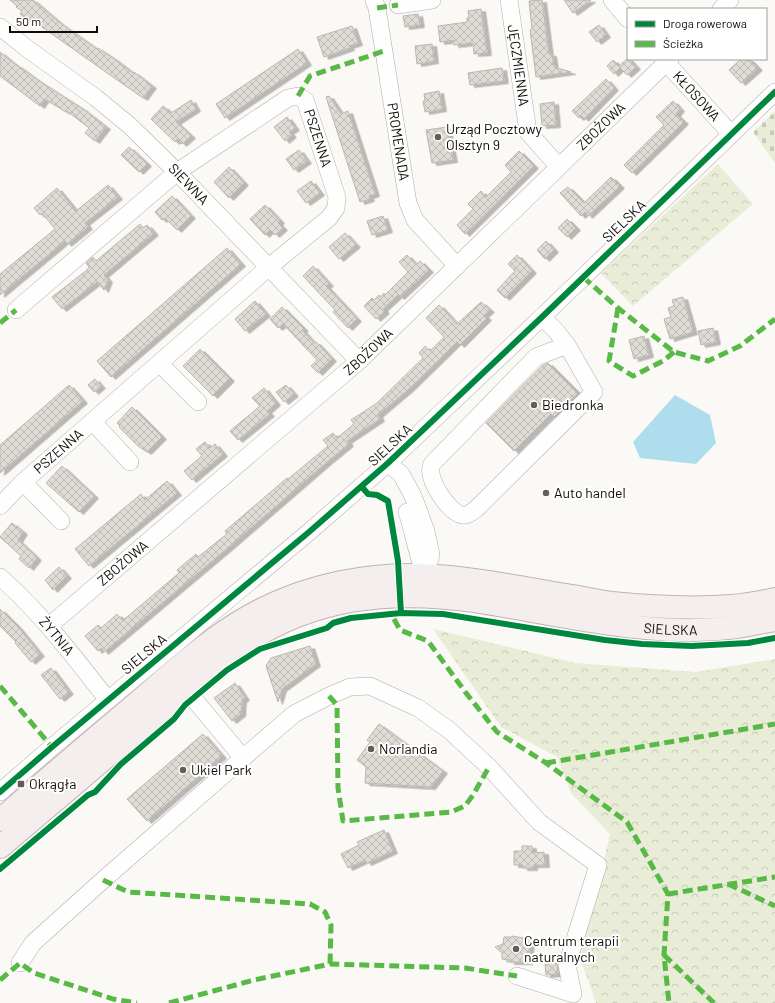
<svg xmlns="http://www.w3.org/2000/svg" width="775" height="1003" font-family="Barlow,sans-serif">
<defs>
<pattern id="forest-crowns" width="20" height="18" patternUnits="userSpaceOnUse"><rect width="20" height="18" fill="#e9edd8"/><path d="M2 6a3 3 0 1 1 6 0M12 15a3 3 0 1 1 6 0" fill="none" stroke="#c7cab8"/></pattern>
<pattern id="cemetery-stones" width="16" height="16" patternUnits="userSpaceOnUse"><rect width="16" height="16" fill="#e9edd8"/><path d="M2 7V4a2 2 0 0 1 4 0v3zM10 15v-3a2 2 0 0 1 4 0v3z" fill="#c7cab8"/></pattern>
<pattern id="building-cross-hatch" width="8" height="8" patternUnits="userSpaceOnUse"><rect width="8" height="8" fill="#dfdbd5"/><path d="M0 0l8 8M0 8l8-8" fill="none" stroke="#bebbb5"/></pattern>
<filter id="shadow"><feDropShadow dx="4.5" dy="2.5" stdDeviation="0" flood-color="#0004"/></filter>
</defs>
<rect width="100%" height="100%" fill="#fbf9f6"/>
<g fill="url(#forest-crowns)">
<polygon points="718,164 753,204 633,306 601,273"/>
<polygon points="433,629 576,663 696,672 775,659 775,1003 596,1003 578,952 598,888 610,834 571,793 557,757 501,727"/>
</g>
<polygon fill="url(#cemetery-stones)" points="775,111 775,163 753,132"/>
<polygon fill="#aedeee" points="675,395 710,415 716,443 696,464 640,458 633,442"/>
<g fill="url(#building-cross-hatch)" stroke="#bab6b0" filter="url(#shadow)">
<polygon points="10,0 33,0 60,23 97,49 98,48 116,60 133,73 134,72 152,86 143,98 39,25 29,19 28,20 20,14 22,11 16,7 17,6"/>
<polygon points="542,0 549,54 552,54 554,67 571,72 536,77 530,30 532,29 529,1"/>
<polygon points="564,0 591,0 573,13"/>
<polygon points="481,9 487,53 474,54 473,43 454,45 454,40 440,42 438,26 467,22 467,18 469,17 468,11"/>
<polygon points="418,14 420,25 405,27 403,16"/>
<polygon points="599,25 606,35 597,42 589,32"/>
<polygon points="352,26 358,43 349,46 350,48 324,57 317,37"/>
<polygon points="432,44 434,61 417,64 415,46"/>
<polygon points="298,49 307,63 225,118 216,104"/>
<polygon points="0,52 17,66 17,65 39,81 83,109 106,127 95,141 85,133 89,128 67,111 66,112 45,99 40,106 0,76"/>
<polygon points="628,58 636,67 627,75 620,68 614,74 607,66 613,60 619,66"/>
<polygon points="741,59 749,59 758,68 741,83 729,70"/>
<polygon points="502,68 504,81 470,85 468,73"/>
<polygon points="606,79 614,88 584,119 582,116 579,118 572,111"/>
<polygon points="439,91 442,109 425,112 423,101 425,101 424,94"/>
<polygon points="329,96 341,114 348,111 375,194 369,196 370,199 360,202 326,97"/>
<polygon points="191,100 196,109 176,122 191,136 182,144 177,139 175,142 151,119 163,106 171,113"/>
<polygon points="673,101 680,109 676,114 684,122 632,173 624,165 664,125 656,117"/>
<polygon points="554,102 556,125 542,126 540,104"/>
<polygon points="287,117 295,128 289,132 292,135 285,141 274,127"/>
<polygon points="447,127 453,160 432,163 426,130"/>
<polygon points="129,147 147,164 139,172 121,155"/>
<polygon points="299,150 307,161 294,170 286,159"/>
<polygon points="519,151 534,166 465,234 457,225 473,209 468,204 481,191 486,197 511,172 505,165"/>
<polygon points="229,167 244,183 229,198 214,182"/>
<polygon points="611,177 620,186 588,216 585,212 581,216 560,193 568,187 584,203"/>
<polygon points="311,181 320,193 306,203 297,191"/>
<polygon points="108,185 118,197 85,223 88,227 67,244 65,241 0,295 0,274 55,229 42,213 40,215 34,208 57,188 76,211"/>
<polygon points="172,196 191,216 177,230 165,218 162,220 155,212"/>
<polygon points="265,205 280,221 278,223 283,228 275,235 270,230 265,235 250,219"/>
<polygon points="383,216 388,230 372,235 367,221"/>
<polygon points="567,219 576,228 567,237 558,228"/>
<polygon points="140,224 143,228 147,225 154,233 104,275 108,280 104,290 97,282 62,309 52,297 87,270 89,267 86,263 93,257 96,261"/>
<polygon points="345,233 356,245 339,259 329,247"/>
<polygon points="546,241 554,250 545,259 537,250"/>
<polygon points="227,248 241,264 111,377 97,361"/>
<polygon points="407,255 416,265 420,261 429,270 400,297 398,295 383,309 385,311 376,319 364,306 372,298 374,300 379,295 380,297 384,293 385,295 408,272 399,262"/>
<polygon points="517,255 532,271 505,298 497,290 515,271 508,264"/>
<polygon points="313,266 329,284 326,286 357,319 348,328 333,312 335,310 303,276"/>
<polygon points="683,297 693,332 670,339 664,319 671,317 668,308 674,306 672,300"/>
<polygon points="255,301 266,314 245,331 235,319"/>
<polygon points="481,302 490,310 484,315 487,318 460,345 457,342 410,388 378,415 380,419 347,441 349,444 327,462 230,546 104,652 101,648 98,651 85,636 98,625 101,628 117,614 122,620 127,617 179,573 177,570 196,554 198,557 218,541 227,534 225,531 287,478 288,479 328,446 323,440 333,433 337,438 354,424 351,420 377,403 423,358 419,353 425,346 430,351 444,337 426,318 439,305 457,324"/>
<polygon points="282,307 304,329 302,330 314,343 316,342 332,359 318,373 311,366 317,360 283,324 278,328 270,319"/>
<polygon points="713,328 716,342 701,345 698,331"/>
<polygon points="644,336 649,355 634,359 629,340"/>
<polygon points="200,349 230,379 213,396 183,366"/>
<polygon points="548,363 578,393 554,417 551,414 514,451 486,423 542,366"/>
<polygon points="95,379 101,386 94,392 88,385"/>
<polygon points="69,385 83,401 0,473 0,445"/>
<polygon points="286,385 294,394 284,402 276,392"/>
<polygon points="264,388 276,403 267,411 270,414 238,440 230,431 260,406 252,398"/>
<polygon points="132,407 162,437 147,452 138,446 119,427 120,426 117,423"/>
<polygon points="205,442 210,448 215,444 223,454 192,480 184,471 202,456 196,449"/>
<polygon points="62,466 94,496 79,512 46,483"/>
<polygon points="167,481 177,493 89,566 75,549 141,494 145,500"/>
<polygon points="12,523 23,532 18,540 37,558 29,568 19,559 21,556 0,537"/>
<polygon points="59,567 67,576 53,590 45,580"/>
<polygon points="0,609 18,627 40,654 31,662 15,643 16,642 0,626"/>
<polygon points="310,646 316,664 282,689 278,702 266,666 271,658"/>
<polygon points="51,668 69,692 60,699 41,675"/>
<polygon points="235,683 245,698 242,700 241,714 232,721 214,698"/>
<polygon points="379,724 443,771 431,787 365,783 366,767 357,760 370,742 367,740"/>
<polygon points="203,734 222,756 147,821 127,799"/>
<polygon points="384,830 393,851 367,863 365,860 348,868 341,854 359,845 357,842"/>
<polygon points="522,846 532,846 532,853 544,852 545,865 533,865 533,868 523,868 523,865 514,865 514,851 522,851"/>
<polygon points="512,936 530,939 528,962 510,962 510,960 502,959 502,953 495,947 503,944 504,937 512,937"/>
<polygon points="557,963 558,974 546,975 545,964"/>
</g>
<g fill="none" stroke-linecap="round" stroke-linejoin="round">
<g stroke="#b1aea8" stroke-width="18">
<g id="minor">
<path id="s1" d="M374 0 377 8 408 203 415 220 457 266"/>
<path id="s2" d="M509 0 528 132 559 167"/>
<polyline points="612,0 628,19"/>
<polyline points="398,5 432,0"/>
<polyline points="721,9 730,0"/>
<path id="s3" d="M0 27 29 50 96 98 129 125 177 172 359 361"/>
<path id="s4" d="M663 59 731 134"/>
<path d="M542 317 556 331 567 345 536 357 432 464C425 477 448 512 462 515 467 516 472 512 476 509L594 392 567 345"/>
<polyline points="159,363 198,402"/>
<polyline points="93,422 130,462"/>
<polyline points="388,463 401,474 413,496 426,531 431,555 425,575 424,586"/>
<polyline points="23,482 61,521"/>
<path id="s5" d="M0 506 23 482 269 267 329 218 336 208 337 197 305 100 298 96 288 98 177 172 16 310"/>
<path d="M407 512C414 533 417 554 425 575"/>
<path id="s6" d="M0 577C41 613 74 657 108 700"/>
<path id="s7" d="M49 626 359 361 670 59"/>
<polyline points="178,680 243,758 294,714 329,696 350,687 370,686 418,708 449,730 489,767 539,822 598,865 567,965 573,994 517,976"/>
<polyline points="0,792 52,747 309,532 388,463 542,317 775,92"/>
<polyline points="20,963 33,943 103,880 243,758"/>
</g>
</g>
<g stroke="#bfb2b3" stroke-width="24">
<g id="major">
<path d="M0 820C44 782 87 745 131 708 165 679 198 648 236 624 299 584 376 569 450 577 489 581 527 588 565 595 581 597 596 601 612 603 652 607 692 609 732 606 747 605 761 602 775 599"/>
<path id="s8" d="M0 847C48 806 97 765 145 724 176 698 206 670 239 647 312 597 389 589 475 601 532 610 588 623 646 628 675 631 707 631 737 627 750 625 762 622 775 620"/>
</g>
</g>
<use href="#minor" stroke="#fefefe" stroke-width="17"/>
<use href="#major" stroke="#f5eeef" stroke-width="22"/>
<g stroke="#58b947" stroke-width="5" stroke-dasharray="10 5" stroke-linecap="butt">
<polyline points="377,8 398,5"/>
<polyline points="298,96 310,76 384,51"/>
<polyline points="583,277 618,308 674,352 708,361 740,346 775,319"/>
<polyline points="618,308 609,361 633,376 663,361 674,352"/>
<polyline points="0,323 16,310"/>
<polyline points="394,619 400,630 428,641 466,693 497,732 546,763 627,822 668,894 664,955 669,1003"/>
<polyline points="0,686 52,747"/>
<polyline points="329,696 337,705 338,788 343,821 451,812 465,806 473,795 489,767"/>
<polyline points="546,763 775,724"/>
<polyline points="103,880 128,892 310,904 325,912 331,925 330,964"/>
<polyline points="728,884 775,906"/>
<polyline points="668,894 775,877"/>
<polyline points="664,955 714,1003"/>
<polyline points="0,980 20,963 34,973 113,999 137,1003"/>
<polyline points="169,1003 254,980 330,964 465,968 517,976"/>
</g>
<g stroke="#fff" stroke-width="8">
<g id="cycleway">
<polyline points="362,487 368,494 377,495 388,501 398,561 401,613"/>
<polyline points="0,792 52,747 309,532 388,463 542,317 775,92"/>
<polyline points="0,869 88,795 95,792 121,764 174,719 185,705 227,670 260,649 327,628 333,623 351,618 401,613 443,614 605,640 642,644 692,646 748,643 775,638"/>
</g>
</g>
<use href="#cycleway" stroke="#00873e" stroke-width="6"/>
</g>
<g fill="#635e59" stroke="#fff" stroke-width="1.5">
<circle cx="438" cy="137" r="4"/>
<circle cx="534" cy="405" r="4"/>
<circle cx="546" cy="493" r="4"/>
<circle cx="371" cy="749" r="4"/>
<circle cx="183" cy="770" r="4"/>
<rect x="17" y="780" width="8" height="8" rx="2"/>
<circle cx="516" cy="949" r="4"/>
</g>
<g text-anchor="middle" stroke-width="4" stroke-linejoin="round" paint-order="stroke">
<g font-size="14" fill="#110b04" stroke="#fff">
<text dy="5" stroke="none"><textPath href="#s2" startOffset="66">JĘCZMIENNA</textPath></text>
<text dy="5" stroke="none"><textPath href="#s4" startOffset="50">KŁOSOWA</textPath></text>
<text dy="5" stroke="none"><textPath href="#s7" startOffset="745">ZBOŻOWA</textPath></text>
<text transform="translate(318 138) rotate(72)" y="5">PSZENNA</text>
<text dy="5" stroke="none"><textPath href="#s1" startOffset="144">PROMENADA</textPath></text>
<text dy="5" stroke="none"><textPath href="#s3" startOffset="246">SIEWNA</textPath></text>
<text transform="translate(624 221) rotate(-44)" y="5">SIELSKA</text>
<text dy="5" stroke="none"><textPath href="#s7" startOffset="421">ZBOŻOWA</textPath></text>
<text transform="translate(390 445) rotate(-43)" y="5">SIELSKA</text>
<text dy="5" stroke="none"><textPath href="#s5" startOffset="80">PSZENNA</textPath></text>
<text dy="5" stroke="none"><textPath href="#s7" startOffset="97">ZBOŻOWA</textPath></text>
<text dy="5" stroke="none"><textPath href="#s8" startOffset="756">SIELSKA</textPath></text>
<text dy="5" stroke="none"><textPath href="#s6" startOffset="82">ŻYTNIA</textPath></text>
<text transform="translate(144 654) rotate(-40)" y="5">SIELSKA</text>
</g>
<g font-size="14" fill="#110b04" stroke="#fff" text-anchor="start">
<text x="446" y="134">Urząd Pocztowy<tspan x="446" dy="16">Olsztyn 9</tspan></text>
<text x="542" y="410">Biedronka</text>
<text x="554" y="498">Auto handel</text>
<text x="379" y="754">Norlandia</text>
<text x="191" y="775">Ukiel Park</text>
<text x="29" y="789">Okrągła</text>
<text x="524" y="946">Centrum terapii<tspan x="524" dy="16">naturalnych</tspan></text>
</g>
</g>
<rect x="627" y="8" width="140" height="52" fill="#ffffff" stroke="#a09d9b"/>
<rect x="635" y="21" width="20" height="6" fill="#00873e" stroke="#a09d9b"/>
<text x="663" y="28" font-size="12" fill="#110b04">Droga rowerowa</text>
<rect x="635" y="41" width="20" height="6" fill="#58b947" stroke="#a09d9b"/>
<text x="663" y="48" font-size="12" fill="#110b04">Ścieżka</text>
<path d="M10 26v6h87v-6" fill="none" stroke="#110b04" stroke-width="2"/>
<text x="16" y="26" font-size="12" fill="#110b04" stroke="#ffffff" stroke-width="3" paint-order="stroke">50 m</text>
</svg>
